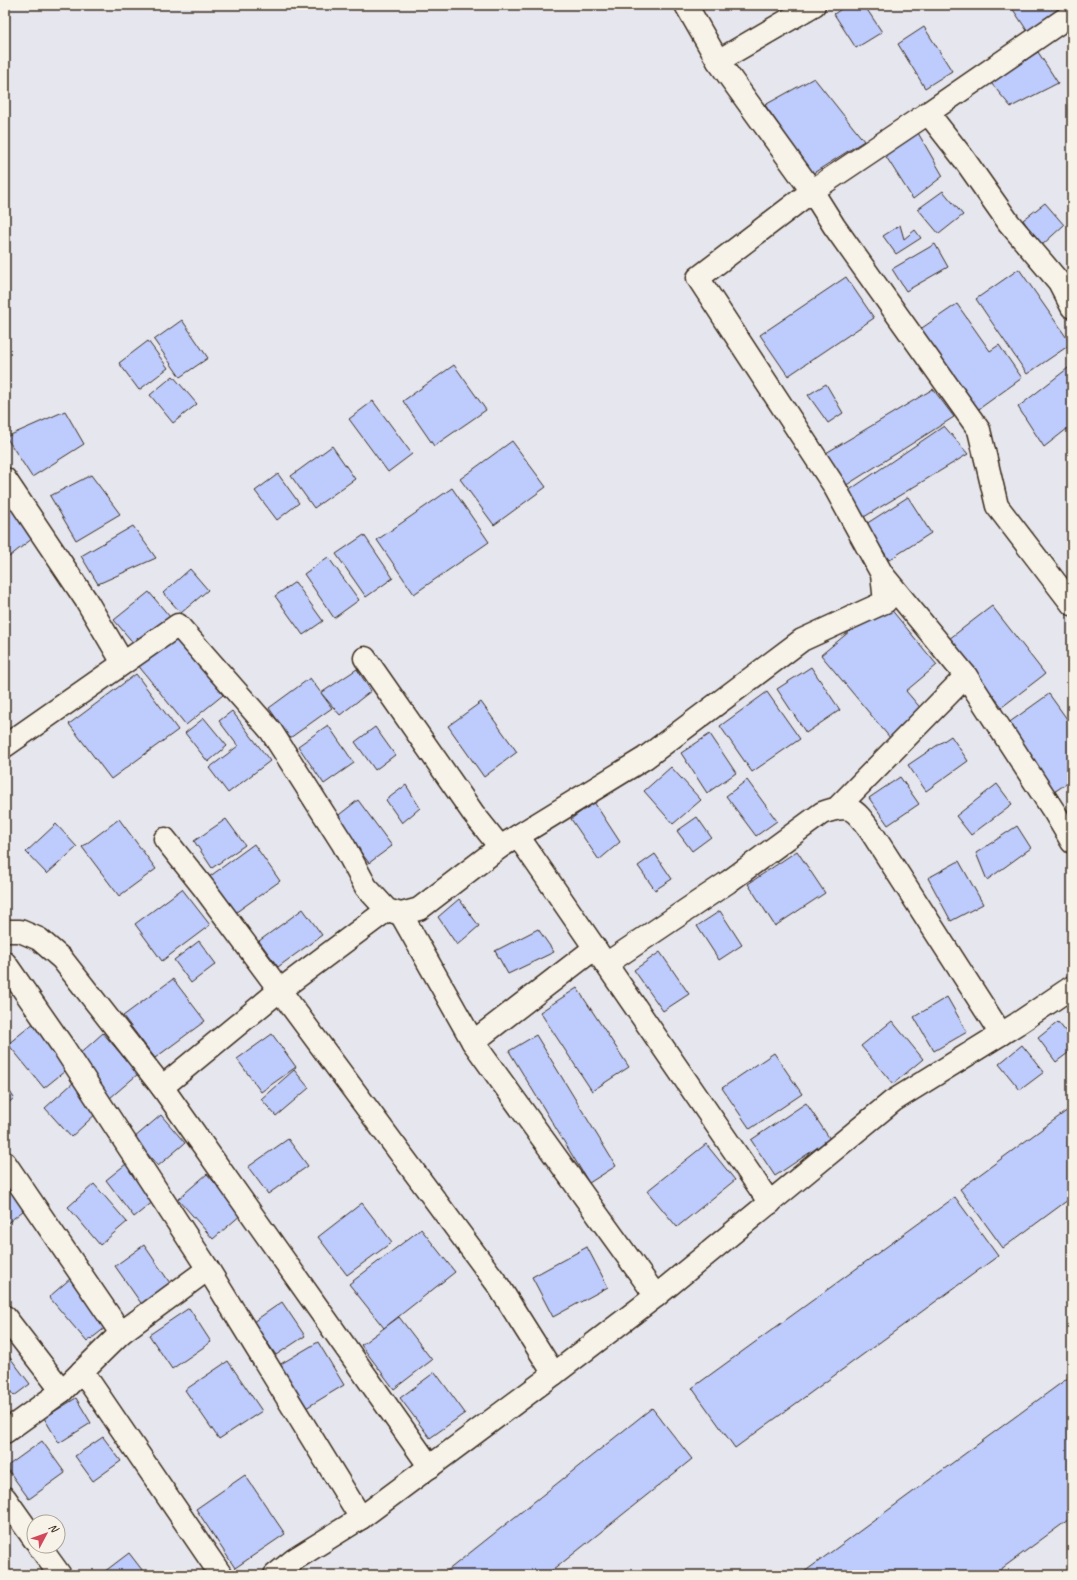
<svg xmlns="http://www.w3.org/2000/svg" width="1077" height="1580" font-family="Caveat,sans-serif">
<rect width="100%" height="100%" fill="#e6e7ee"/>
<filter id="ink" filterUnits="userSpaceOnUse"><feTurbulence type="fractalNoise" baseFrequency=".025" numOctaves="2"/><feDisplacementMap in="SourceGraphic" scale="8" xChannelSelector="R" yChannelSelector="G"/><feConvolveMatrix kernelMatrix="1 2 1 2 8 2 1 2 1" color-interpolation-filters="sRGB"/></filter>
<g filter="url(#ink)">
<g fill="#bdccfd" stroke="#3b2a1e">
<polygon points="847,5 864,5 882,32 856,48 834,14"/>
<polygon points="1010,5 1066,5 1028,32"/>
<polygon points="924,27 952,71 925,88 898,44"/>
<polygon points="1038,52 1058,83 1011,107 991,83"/>
<polygon points="814,78 864,141 812,174 765,105"/>
<polygon points="918,133 943,176 913,199 885,155"/>
<polygon points="943,191 963,215 939,234 918,209"/>
<polygon points="1045,203 1064,225 1041,246 1023,220"/>
<polygon points="900,225 904,239 915,230 921,238 896,254 883,236"/>
<polygon points="935,244 948,267 906,291 892,269"/>
<polygon points="1019,269 1071,344 1027,374 976,299"/>
<polygon points="846,277 874,318 788,376 760,335"/>
<polygon points="957,304 990,351 999,345 1022,378 976,411 919,330"/>
<polygon points="182,320 208,358 180,377 154,340"/>
<polygon points="148,341 168,368 139,390 119,363"/>
<polygon points="454,365 486,410 434,446 403,401"/>
<polygon points="1072,365 1072,425 1044,447 1018,407"/>
<polygon points="173,376 197,404 173,423 150,395"/>
<polygon points="826,384 843,413 828,423 808,395"/>
<polygon points="933,389 954,417 845,486 826,453"/>
<polygon points="373,401 412,454 388,472 349,419"/>
<polygon points="65,411 84,444 32,477 6,437"/>
<polygon points="944,426 968,454 864,517 848,491"/>
<polygon points="512,441 546,487 494,525 460,479"/>
<polygon points="332,446 355,479 314,508 291,476"/>
<polygon points="278,474 299,503 277,520 255,491"/>
<polygon points="91,475 120,514 76,540 50,496"/>
<polygon points="452,488 489,542 414,594 377,540"/>
<polygon points="908,497 931,533 889,560 866,524"/>
<polygon points="10,508 33,538 5,560 5,512"/>
<polygon points="133,526 156,558 98,584 81,556"/>
<polygon points="364,535 393,578 366,597 336,554"/>
<polygon points="328,557 359,600 334,618 304,574"/>
<polygon points="190,569 208,590 181,613 163,593"/>
<polygon points="295,582 323,621 303,635 275,596"/>
<polygon points="149,592 170,617 135,645 114,620"/>
<polygon points="885,602 937,665 906,691 924,712 891,739 821,655"/>
<polygon points="992,606 1045,674 1002,707 949,639"/>
<polygon points="174,634 223,695 186,725 137,664"/>
<polygon points="811,667 840,710 806,733 777,689"/>
<polygon points="357,669 371,691 340,715 321,693"/>
<polygon points="136,674 178,730 111,779 69,724"/>
<polygon points="310,678 332,708 290,738 269,708"/>
<polygon points="767,692 800,739 752,772 720,726"/>
<polygon points="1049,694 1072,726 1072,780 1054,792 1007,724"/>
<polygon points="481,702 517,752 484,777 448,726"/>
<polygon points="232,711 270,761 228,793 209,768 238,746 219,721"/>
<polygon points="204,718 227,746 208,762 185,733"/>
<polygon points="328,725 354,763 324,784 298,746"/>
<polygon points="375,727 395,755 375,770 355,742"/>
<polygon points="710,734 736,773 707,793 681,753"/>
<polygon points="951,736 968,761 926,791 908,765"/>
<polygon points="671,767 701,800 673,824 644,791"/>
<polygon points="900,777 919,804 888,825 869,798"/>
<polygon points="747,780 777,821 756,836 726,796"/>
<polygon points="997,784 1012,804 971,835 956,816"/>
<polygon points="406,785 420,808 402,823 386,800"/>
<polygon points="358,800 392,846 369,863 335,818"/>
<polygon points="594,802 620,842 599,860 571,819"/>
<polygon points="697,817 711,837 692,851 677,831"/>
<polygon points="119,819 156,869 119,896 82,847"/>
<polygon points="226,819 245,845 212,868 194,841"/>
<polygon points="56,824 77,847 47,874 26,852"/>
<polygon points="1017,826 1031,848 987,880 976,853"/>
<polygon points="254,844 280,881 235,913 209,877"/>
<polygon points="797,851 825,893 775,926 748,884"/>
<polygon points="655,854 672,879 655,890 638,866"/>
<polygon points="959,861 983,904 951,921 928,878"/>
<polygon points="182,889 210,925 162,961 135,924"/>
<polygon points="459,899 479,926 457,945 438,917"/>
<polygon points="303,909 322,935 278,967 259,941"/>
<polygon points="720,911 742,945 719,960 697,926"/>
<polygon points="538,929 554,952 508,974 495,951"/>
<polygon points="199,941 216,964 191,983 174,960"/>
<polygon points="660,952 689,994 663,1011 634,970"/>
<polygon points="173,979 205,1021 155,1058 123,1016"/>
<polygon points="577,988 629,1067 592,1091 540,1012"/>
<polygon points="947,997 967,1032 934,1051 914,1017"/>
<polygon points="892,1021 923,1059 893,1084 861,1046"/>
<polygon points="35,1022 70,1067 44,1088 8,1044"/>
<polygon points="1058,1022 1072,1039 1072,1050 1056,1062 1038,1038"/>
<polygon points="103,1033 138,1074 110,1098 75,1058"/>
<polygon points="272,1034 296,1067 261,1092 237,1059"/>
<polygon points="536,1035 616,1166 589,1183 509,1051"/>
<polygon points="1022,1045 1044,1072 1020,1090 999,1064"/>
<polygon points="774,1053 802,1094 750,1129 722,1088"/>
<polygon points="294,1070 309,1088 276,1116 261,1099"/>
<polygon points="74,1082 100,1110 71,1137 45,1108"/>
<polygon points="5,1084 14,1098 5,1106"/>
<polygon points="806,1103 830,1139 775,1176 751,1140"/>
<polygon points="1072,1107 1072,1197 1003,1248 960,1189"/>
<polygon points="161,1115 185,1143 158,1166 134,1138"/>
<polygon points="288,1139 308,1166 268,1194 248,1167"/>
<polygon points="706,1144 735,1180 677,1227 647,1191"/>
<polygon points="126,1164 154,1201 134,1217 106,1180"/>
<polygon points="207,1174 242,1214 213,1239 178,1199"/>
<polygon points="5,1177 28,1207 5,1225"/>
<polygon points="94,1184 127,1222 100,1245 68,1207"/>
<polygon points="955,1197 998,1256 735,1448 692,1388"/>
<polygon points="362,1203 392,1242 347,1275 318,1237"/>
<polygon points="421,1229 455,1272 384,1328 349,1284"/>
<polygon points="144,1245 172,1286 143,1306 115,1266"/>
<polygon points="587,1247 608,1287 553,1317 532,1277"/>
<polygon points="71,1278 110,1324 87,1342 49,1297"/>
<polygon points="282,1302 305,1336 276,1355 253,1322"/>
<polygon points="189,1308 211,1342 172,1369 149,1335"/>
<polygon points="399,1317 432,1360 394,1389 361,1345"/>
<polygon points="318,1342 344,1385 306,1408 279,1365"/>
<polygon points="5,1351 30,1384 14,1396 5,1384"/>
<polygon points="228,1361 262,1411 219,1439 185,1390"/>
<polygon points="435,1372 465,1413 430,1438 400,1398"/>
<polygon points="1072,1375 1072,1517 993,1575 800,1575"/>
<polygon points="76,1398 91,1423 59,1443 44,1418"/>
<polygon points="652,1408 692,1459 547,1575 442,1575"/>
<polygon points="103,1437 121,1461 93,1481 75,1456"/>
<polygon points="42,1441 65,1473 29,1499 6,1467"/>
<polygon points="245,1475 285,1534 235,1568 196,1509"/>
<polygon points="129,1553 146,1575 100,1575"/>
</g>
<g fill="none" stroke-linecap="round" stroke-linejoin="round">
<g stroke="#3b2a1e" stroke-width="25">
<g id="minor">
<polyline points="686,5 718,61 812,191 834,226 979,430 997,506 1072,604"/>
<polyline points="718,61 814,5"/>
<polyline points="928,113 1072,14"/>
<polyline points="5,479 86,600 123,663"/>
<polyline points="882,574 966,676 1055,813 1072,842"/>
<polyline points="365,658 473,813 500,847"/>
<polyline points="5,746 178,625 271,731 343,844 366,887 387,910 401,914 419,909 500,847 645,758 802,640 885,602 882,574 833,484 698,278 812,191 928,113 964,159 1009,223 1059,282 1072,307"/>
<polyline points="838,807 966,676"/>
<polyline points="518,836 770,1203"/>
<polyline points="165,839 204,888 498,1285 554,1374"/>
<polyline points="401,914 473,1042 656,1296"/>
<polyline points="5,931 20,931 39,939 62,959 162,1087 430,1467"/>
<polyline points="5,963 64,1048 208,1269 361,1518"/>
<path d="M606 964 728 882 822 813C852 802 855 810 872 833L1001 1034"/>
<polyline points="473,1042 595,948"/>
<polyline points="162,1087 280,990 387,910"/>
<polyline points="5,1163 121,1333"/>
<polyline points="5,1317 62,1391"/>
<polyline points="82,1371 221,1575"/>
<polyline points="5,1432 62,1391 121,1333 208,1269"/>
<polyline points="5,1498 34,1539"/>
<polyline points="39,1546 60,1575"/>
<polyline points="275,1575 295,1559 361,1518 554,1374 656,1296 893,1101 1017,1024 1072,987"/>
</g>
</g>
<use href="#minor" stroke="#f7f3e8" stroke-width="22"/>
</g>
</g>
<rect width="1077" height="1580" fill="none" stroke="#f7f3e8" stroke-width="20"/>
<rect x="10" y="10" width="1057" height="1560" fill="none" stroke="#3b2a1e" stroke-width="1.5" filter="url(#ink)"/>
<g transform="translate(46 1534) rotate(49)"><circle r="19" fill="#f7f3e8" stroke="#aca397"/>
<path d="M0-3L7 15L0 10L-7 15Z" fill="#d1495b"/>
<text y="-6" font-size="11" font-weight="bold" text-anchor="middle" fill="#3b2a1e">N</text>
</g>
</svg>
